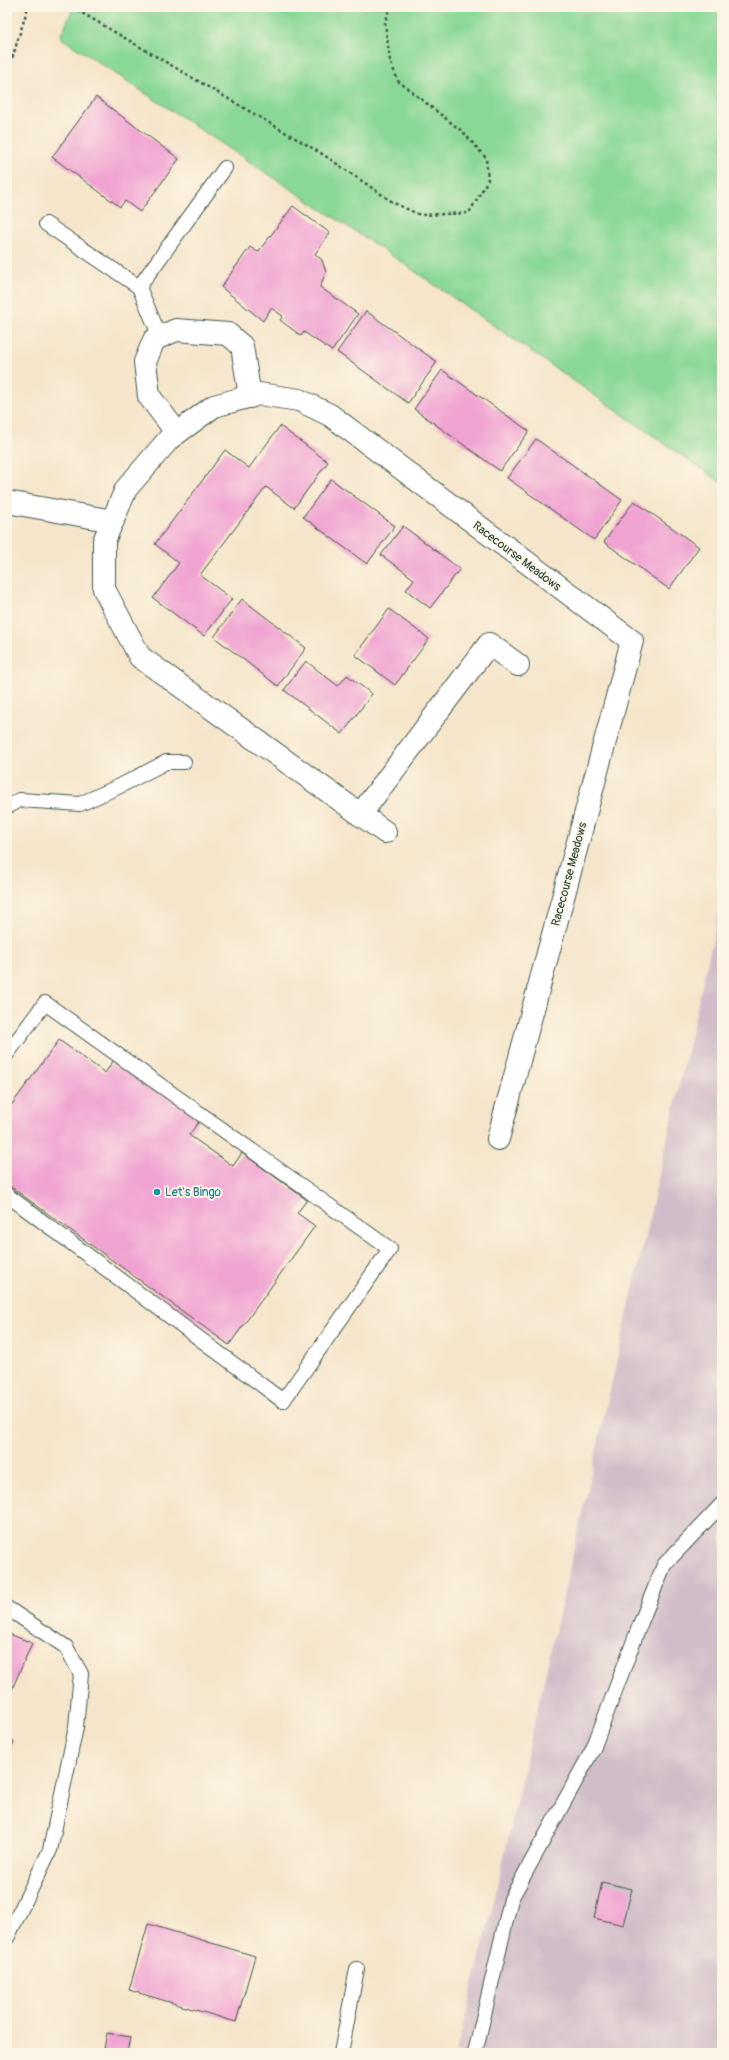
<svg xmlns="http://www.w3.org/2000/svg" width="729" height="2060" font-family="Pangolin,sans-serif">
<rect width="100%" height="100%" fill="#fcf5e5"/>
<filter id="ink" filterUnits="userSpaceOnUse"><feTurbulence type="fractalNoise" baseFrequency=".025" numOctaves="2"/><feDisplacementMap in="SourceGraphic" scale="8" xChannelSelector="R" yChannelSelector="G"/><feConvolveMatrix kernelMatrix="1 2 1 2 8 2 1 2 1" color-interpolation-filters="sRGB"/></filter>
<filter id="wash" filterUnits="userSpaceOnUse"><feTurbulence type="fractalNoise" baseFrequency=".012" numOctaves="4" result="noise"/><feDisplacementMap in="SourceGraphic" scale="16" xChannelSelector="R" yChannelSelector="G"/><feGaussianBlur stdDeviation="0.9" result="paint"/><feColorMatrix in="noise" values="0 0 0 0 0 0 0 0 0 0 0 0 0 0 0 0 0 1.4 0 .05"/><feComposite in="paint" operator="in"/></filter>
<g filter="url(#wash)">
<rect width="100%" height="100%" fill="#f5e5ca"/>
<polygon fill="#d1bdc9" points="722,898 722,2053 456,2053 492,1909"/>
<polygon fill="#8ad896" stroke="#548a65" points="74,7 722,7 722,483 397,259 60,37"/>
<g id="blocks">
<g fill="#f0a2d1">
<polygon points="96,97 179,159 140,212 125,201 120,207 52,157"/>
<polygon points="293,206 330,233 315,254 322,260 326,272 320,287 358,314 332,351 304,332 301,336 280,320 283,316 271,308 263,321 221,287 250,247 258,252"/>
<polygon points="366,311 437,362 408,403 337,352"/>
<polygon points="442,370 529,431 500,471 414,409"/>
<polygon points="280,426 328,462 294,508 266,487 200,575 232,599 204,636 153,598 179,563 155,544 225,450 249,468"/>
<polygon points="536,439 622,500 594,540 507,478"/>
<polygon points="331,479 395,526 367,564 303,517"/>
<polygon points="634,501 699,547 669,589 604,542"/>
<polygon points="403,526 460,569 430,608 406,590 414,579 381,555"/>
<polygon points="242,599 306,648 278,686 214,637"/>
<polygon points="389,609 429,639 395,685 355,655"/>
<polygon points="306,661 338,686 347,675 372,694 342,734 284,690"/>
<polygon points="59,1040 105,1073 116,1057 201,1119 189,1135 233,1166 242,1153 307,1200 297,1213 315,1226 229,1345 7,1184 7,1111"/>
<polygon points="7,1633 32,1643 7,1701"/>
<polygon points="7,1738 14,1741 7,1757"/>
<polygon points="602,1882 632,1889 623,1925 594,1918"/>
<polygon points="148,1924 255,1956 236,2022 129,1990"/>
<polygon points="107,2033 130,2037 127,2053 103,2053"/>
</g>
</g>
</g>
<g filter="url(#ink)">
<use href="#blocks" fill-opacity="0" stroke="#3f564a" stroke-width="1"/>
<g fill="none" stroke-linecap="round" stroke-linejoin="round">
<g stroke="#3f564a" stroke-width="16">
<g id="lane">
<polyline points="46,224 139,287"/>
<polyline points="160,337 139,287 225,168"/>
<polyline points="7,807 20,800 80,804 120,786 166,762 184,762"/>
<polyline points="7,1054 45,1003 390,1249 283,1401 7,1195"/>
<polyline points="7,1608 66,1647 81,1674 76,1727 50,1850 7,1938"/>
<polyline points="341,2053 357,1969"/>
<polyline points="475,2053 511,1899 593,1749 641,1622 664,1565 722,1504"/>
</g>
</g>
<g stroke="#3f564a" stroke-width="24">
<g id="street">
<polyline points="177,433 149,396 145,362 154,340 160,337 176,330 228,334 242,346 250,397"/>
<polyline points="7,502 113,521"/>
<polyline points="360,815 489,644 518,665"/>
<polyline points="385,832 140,657 104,589 104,541 126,489 169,439 214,406 259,394 299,400 330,415 632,641 498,1139"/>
</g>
</g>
<g stroke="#3f564a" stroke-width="2.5" stroke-dasharray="3 3" stroke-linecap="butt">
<polyline points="72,7 324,155 394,203 420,215 469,213 488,180 486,158 463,132 398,81 390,60 385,23 390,7"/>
<polyline points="7,75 28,7"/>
</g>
<use href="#lane" stroke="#fff" stroke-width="14"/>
<use href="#street" stroke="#fff" stroke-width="22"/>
</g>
</g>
<circle fill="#0f9aa8" stroke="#fcf5e5" stroke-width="1.5" cx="157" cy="1192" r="4"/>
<g text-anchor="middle" stroke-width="4" stroke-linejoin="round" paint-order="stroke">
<g font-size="12" fill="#1f3d34" stroke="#fcf5e5">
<text transform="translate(517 556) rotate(37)" y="4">Racecourse Meadows</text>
<text transform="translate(569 874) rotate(-75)" y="4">Racecourse Meadows</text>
</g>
<g font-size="12" fill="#0d838f" stroke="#fcf5e5" text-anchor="start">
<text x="165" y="1196">Let's Bingo</text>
</g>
</g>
<rect width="729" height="2060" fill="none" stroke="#fcf5e5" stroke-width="24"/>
</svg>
